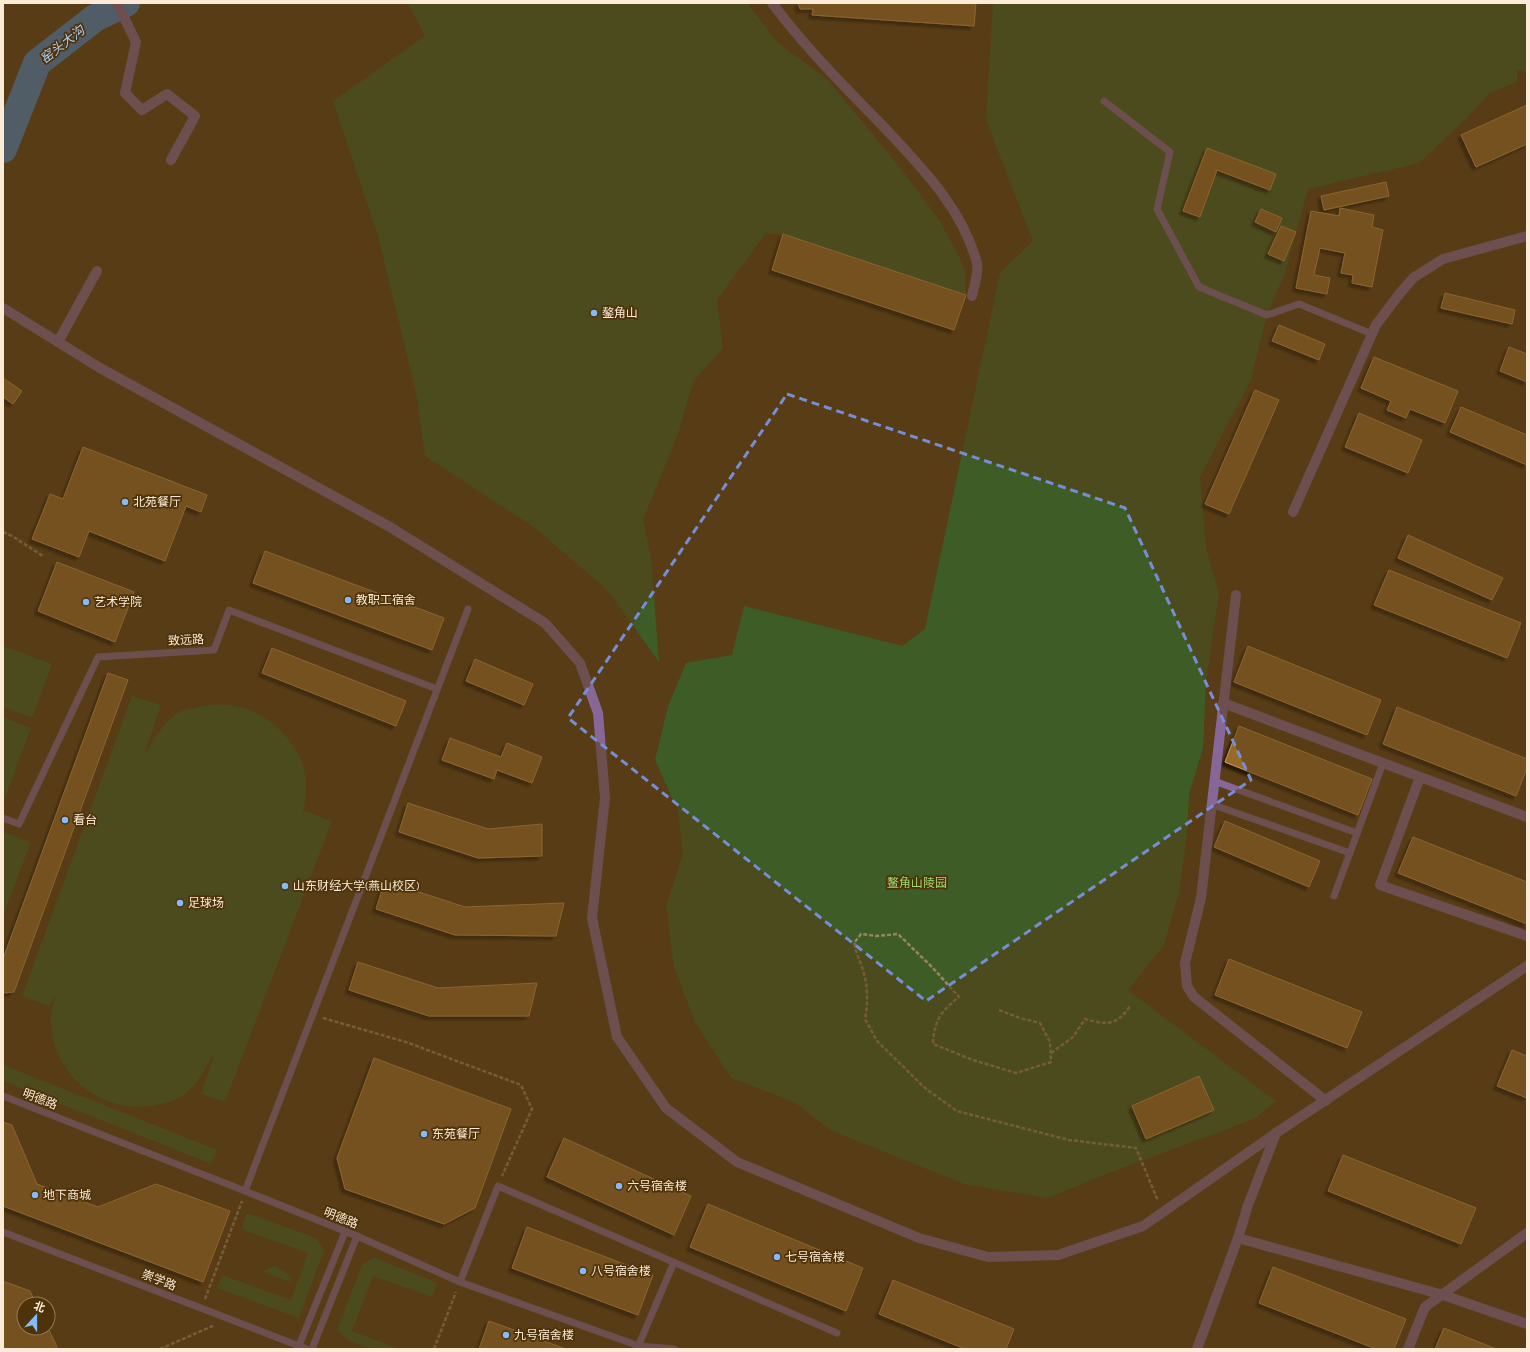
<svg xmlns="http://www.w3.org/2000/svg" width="1530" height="1352" font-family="Raleway,'Noto Sans SC',sans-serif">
<defs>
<filter id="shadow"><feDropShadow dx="-3.5" dy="3.5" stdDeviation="1" flood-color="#0009"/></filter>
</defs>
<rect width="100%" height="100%" fill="#583d16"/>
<g fill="#3e5d26">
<polygon points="408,3 747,3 778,43 828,80 905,174 939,220 959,256 965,272 966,295 783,234 765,234 717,300 723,348 693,382 679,431 643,520 651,558 659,662 608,591 538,530 425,456 417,397 378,236 333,101 425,36"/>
<polygon points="993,3 1527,3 1527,73 1517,69 1517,82 1490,93 1465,120 1419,163 1308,189 1285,273 1267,315 1251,380 1200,477 1206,548 1219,594 1206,681 1203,748 1189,794 1187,834 1179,893 1164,945 1128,990 1276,1101 1254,1119 1093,1179 1049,1198 964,1184 832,1131 794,1102 731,1078 695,1022 674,967 666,906 683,854 678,811 655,760 668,706 686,663 732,655 744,606 902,646 925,629 1000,273 1033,241 986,120"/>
<polygon points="3,646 52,664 32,718 3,707"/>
<path d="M132 696 161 705 144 755C155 738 163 722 181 711 186 709 194 708 199 707 242 696 283 721 301 760 309 778 306 796 303 814L305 811 332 821 225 1102 201 1094 215 1052C204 1070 195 1091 175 1100 170 1102 164 1103 160 1104 106 1117 54 1079 51 1023 50 1014 54 1002 56 993L50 1006 22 996Z"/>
<polygon points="3,717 31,728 4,800 3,800"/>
<polygon points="3,832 31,842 3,916"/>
<polygon points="3,1065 217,1150 211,1164 3,1081"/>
<polygon points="247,1213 316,1238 324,1250 299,1318 217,1288 222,1275 291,1300 308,1253 241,1229"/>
<path d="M374 1257 437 1283 432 1297 373 1276 352 1331 399 1349C376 1349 353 1349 337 1330L362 1265Z"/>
<polygon points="275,1265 292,1277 290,1282 263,1272"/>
</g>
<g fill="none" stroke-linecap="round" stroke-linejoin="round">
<polyline stroke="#4783c7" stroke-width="28" points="3,149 37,63 95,18 126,3"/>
</g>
<g fill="#976b2b" stroke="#cb964f" filter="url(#shadow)">
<polygon points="798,3 976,3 974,26 812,15 813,9 800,9"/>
<polygon points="1527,105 1527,144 1476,167 1461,135"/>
<polygon points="1207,148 1276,174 1270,190 1217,170 1200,217 1183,211"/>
<polygon points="1386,182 1389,196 1324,210 1321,196"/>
<polygon points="1340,208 1374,215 1372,227 1383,230 1372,287 1352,283 1353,275 1341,273 1345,253 1320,248 1314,275 1330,278 1327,294 1296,288 1311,211 1339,216"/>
<polygon points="1261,209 1282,218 1276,232 1255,222"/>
<polygon points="1281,226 1296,232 1284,261 1268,254"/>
<polygon points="783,234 966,295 954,330 772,270"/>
<polygon points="1445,293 1515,310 1512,324 1441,308"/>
<polygon points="1279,325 1325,344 1319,360 1272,341"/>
<polygon points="1509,347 1527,354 1527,382 1500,371"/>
<polygon points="1374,357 1458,391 1445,423 1410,409 1406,418 1387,410 1391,401 1361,388"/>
<polygon points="3,378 22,391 13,404 3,397"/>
<polygon points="1255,390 1279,400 1229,514 1205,504"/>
<polygon points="1461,407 1527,435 1527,465 1450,432"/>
<polygon points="1359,413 1422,440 1408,473 1345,447"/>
<polygon points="83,447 207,495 201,512 186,506 165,561 89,531 79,557 32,539 50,494 63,499"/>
<polygon points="1408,535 1503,578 1492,600 1398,558"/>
<polygon points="265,551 444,618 432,650 253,583"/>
<polygon points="57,562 134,592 115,642 38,611"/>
<polygon points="1389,570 1521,623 1507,658 1374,605"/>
<polygon points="1248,646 1381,700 1367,735 1234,682"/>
<polygon points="272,648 406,701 396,726 262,673"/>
<polygon points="475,659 533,684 524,705 466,681"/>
<polygon points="108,673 128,680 14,992 3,993 3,959"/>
<polygon points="1397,707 1527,759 1527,768 1516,796 1383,744"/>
<polygon points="1239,726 1372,779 1358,815 1225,762"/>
<polygon points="450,738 501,757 507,743 542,757 532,783 497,770 494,779 442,760"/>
<polygon points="408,803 488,829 542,824 542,856 478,858 399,832"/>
<polygon points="1225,821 1320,861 1309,887 1214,847"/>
<polygon points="1413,837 1527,882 1527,924 1398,873"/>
<polygon points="385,881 465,907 564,903 556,936 455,935 376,909"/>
<polygon points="1229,959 1362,1012 1347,1048 1215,995"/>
<polygon points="358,962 438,988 537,983 529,1016 429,1016 349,990"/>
<polygon points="1512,1050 1527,1056 1527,1098 1497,1086"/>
<polygon points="374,1058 511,1109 475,1208 444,1224 345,1189 337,1158"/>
<polygon points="1199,1076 1214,1110 1146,1139 1132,1106"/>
<polygon points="3,1122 12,1125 37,1184 98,1207 156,1184 230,1211 203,1282 3,1206"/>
<polygon points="564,1138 691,1196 674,1235 547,1177"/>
<polygon points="1343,1155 1476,1208 1461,1244 1328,1191"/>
<polygon points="708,1204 863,1268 846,1311 690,1247"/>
<polygon points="527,1227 653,1275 638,1315 512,1268"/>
<polygon points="1273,1267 1406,1319 1394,1349 1376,1349 1259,1303"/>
<polygon points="893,1280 1014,1329 1006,1349 965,1349 879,1314"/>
<polygon points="3,1281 30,1291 36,1304 24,1304 24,1328 48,1328 58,1349 3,1349"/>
<polygon points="489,1321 566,1349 479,1349"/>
<polygon points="1444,1328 1496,1349 1435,1349"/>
</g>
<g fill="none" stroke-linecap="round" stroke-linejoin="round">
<g stroke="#9b8464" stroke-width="2.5" stroke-dasharray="4 2" stroke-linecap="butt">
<polyline points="3,532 12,536 43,556"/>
<path d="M999 1010 1020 1018 1040 1023 1050 1042 1051 1062 1016 1073 973 1060 933 1044C934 1021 941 1011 959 997L932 967 898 934 876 936 861 934 854 943C856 953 860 961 863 970 868 986 868 1003 865 1019L877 1041 925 1088 957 1111 1069 1140 1136 1148 1158 1201"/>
<polyline points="323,1018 406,1042 521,1085 532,1109 502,1176"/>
<path d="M1051 1053 1073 1037 1085 1019C1106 1025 1117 1026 1130 1006"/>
<polyline points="205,1299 242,1201"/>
<polyline points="160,1349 215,1325"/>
<polyline points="434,1349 456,1292"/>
</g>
<g stroke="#876798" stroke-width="7">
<polyline points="1104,101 1170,152 1157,209 1199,287 1267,315 1299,304 1372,334"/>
<polyline points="1214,781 1357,833"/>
<polyline points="1211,804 1350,853"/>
<polyline points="3,818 19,824 98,657 214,650 229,610 437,689"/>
<polyline points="1334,896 1383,763"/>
<polyline points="3,1096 245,1191 357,1236 460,1282 639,1346 674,1349"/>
<polyline points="245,1191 468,609"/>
<polyline points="3,1232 307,1349"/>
<polyline points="460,1282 498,1186 837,1333"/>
<polyline points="298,1348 345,1232"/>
<polyline points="312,1349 357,1236"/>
<polyline points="637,1349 674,1262"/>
</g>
<g stroke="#876798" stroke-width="10">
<polyline points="117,3 136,42 125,93 142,110 167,94 195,116 171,160"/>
<path d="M772 3C805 47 844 86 882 125 920 166 962 207 977 263 979 272 974 287 972 296"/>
<polyline points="3,308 100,368 390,527 545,623 580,663 598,713 605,798 592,918 617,1037 666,1108 737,1162 919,1238 988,1257 1058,1255 1143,1226 1276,1133"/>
<polyline points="58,342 97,271"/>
<polyline points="1293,512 1376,325 1397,297 1413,278 1443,259 1527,236"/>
<polyline points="1236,595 1201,898 1185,963 1187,986 1194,997 1326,1101"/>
<polyline points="1223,703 1527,817"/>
<polyline points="1420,777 1380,885 1527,936"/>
<polyline points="1238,1238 1443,1295 1527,1324"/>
<polyline points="1197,1349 1238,1238 1248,1205 1276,1133 1527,966"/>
<polyline points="1408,1349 1425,1307 1527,1233"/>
</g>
</g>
<path d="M0 0H1530V1352H0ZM787 394 1125 508 1251 780 926 1001 568 718Z" fill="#583d16" fill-opacity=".55" fill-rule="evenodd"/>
<path fill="none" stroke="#768dd7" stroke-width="3" stroke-dasharray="8 5" stroke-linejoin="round" d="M787 394 1125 508 1251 780 926 1001 568 718Z"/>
<g fill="#85bbfb" stroke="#4d320a" stroke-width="1.5">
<circle cx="594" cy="313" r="4"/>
<circle cx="125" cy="502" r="4"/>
<circle cx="348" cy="600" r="4"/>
<circle cx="86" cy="602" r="4"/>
<circle cx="65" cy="820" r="4"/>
<circle cx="285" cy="886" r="4"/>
<circle cx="180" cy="903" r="4"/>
<circle cx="424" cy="1134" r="4"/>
<circle cx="619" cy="1186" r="4"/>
<circle cx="35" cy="1195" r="4"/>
<circle cx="777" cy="1257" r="4"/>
<circle cx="583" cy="1271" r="4"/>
<circle cx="506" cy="1335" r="4"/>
</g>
<g text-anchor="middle" stroke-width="3.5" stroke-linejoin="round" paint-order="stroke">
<g font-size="12" fill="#fcebd6" stroke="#4d320a" text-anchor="start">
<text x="602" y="317">鏊角山</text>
<text x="133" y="506">北苑餐厅</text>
<text x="356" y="604">教职工宿舍</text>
<text x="94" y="606">艺术学院</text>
<text x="73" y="824">看台</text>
<text x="293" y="890">山东财经大学(燕山校区)</text>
<text x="188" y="907">足球场</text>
<text x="432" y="1138">东苑餐厅</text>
<text x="627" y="1190">六号宿舍楼</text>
<text x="43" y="1199">地下商城</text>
<text x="785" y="1261">七号宿舍楼</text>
<text x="591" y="1275">八号宿舍楼</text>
<text x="514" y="1339">九号宿舍楼</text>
</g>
<g font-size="12" fill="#fcebd6" stroke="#4d320a">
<text transform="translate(186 640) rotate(-3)" y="4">致远路</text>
<text transform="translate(40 1099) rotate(21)" y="4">明德路</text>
<text transform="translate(341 1218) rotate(22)" y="4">明德路</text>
<text transform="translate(159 1280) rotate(21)" y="4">崇学路</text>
</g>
<g font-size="12" fill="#9eda6f" stroke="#4d320a">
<text x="917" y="887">鳌角山陵园</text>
</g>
<g font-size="13" font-style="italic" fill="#b0cef2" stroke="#4d320a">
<text transform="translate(62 44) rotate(-38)" y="5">窑头大沟</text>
</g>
</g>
<rect width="1530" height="1352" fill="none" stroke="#fcebd6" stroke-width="8"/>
<g transform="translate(36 1316) rotate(21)"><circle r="19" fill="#4d320a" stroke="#937c5c"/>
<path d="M0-3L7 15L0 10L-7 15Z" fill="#85bbfb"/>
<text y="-6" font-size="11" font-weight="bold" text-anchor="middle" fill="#fcebd6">北</text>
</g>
</svg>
